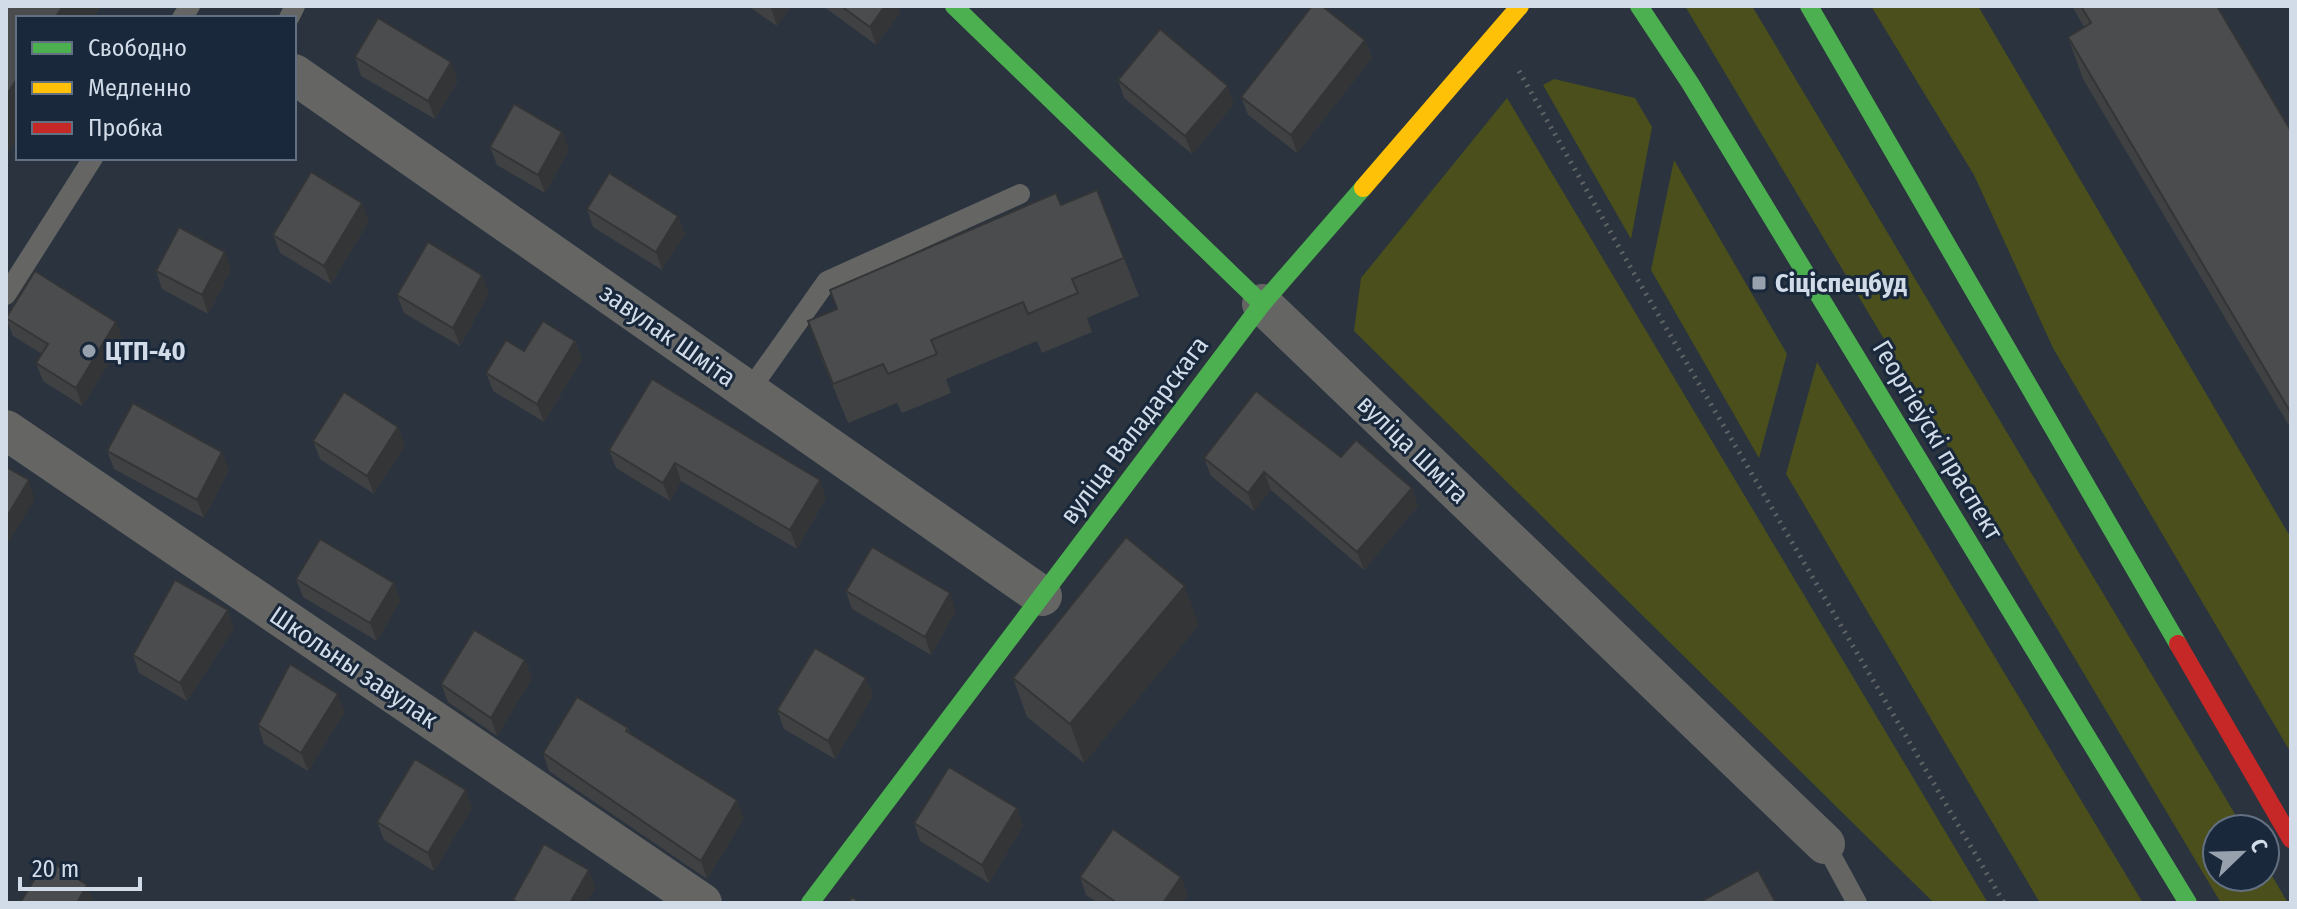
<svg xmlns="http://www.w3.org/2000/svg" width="2297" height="909" font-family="'Fira Sans Condensed',sans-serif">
<rect width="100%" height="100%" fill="#2a333e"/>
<g fill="#4a4f1c">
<polygon points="1685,6 1752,6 2244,829 2217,829 2217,877 2265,877 2265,864 2288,903 2221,903"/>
<polygon points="1871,6 1978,6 2291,538 2291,753 2053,348 1974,175"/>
<polygon points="1554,79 1635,98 1652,127 1631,239 1543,85"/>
<polygon points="1507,98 1988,903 1934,903 1354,331 1361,278"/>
<polygon points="1674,160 1787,354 1759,458 1651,270"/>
<polygon points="1817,362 2143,903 2040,903 1786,474"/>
</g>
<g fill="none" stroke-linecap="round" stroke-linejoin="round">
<polyline stroke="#606365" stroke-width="5" stroke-dasharray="2 6" stroke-linecap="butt" points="1519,71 1632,270 2004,903"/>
<g stroke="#656564" stroke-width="20">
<polyline points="182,18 190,6"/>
<polyline points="289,18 295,6"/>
<polyline points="6,295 93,158"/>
<polyline points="749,391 827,281 1020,194"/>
<polyline points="1825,844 1857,903"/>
</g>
<g stroke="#656564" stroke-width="40">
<polyline points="294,74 1042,596"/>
<polyline points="1262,304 1825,844"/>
<polyline points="6,430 702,903"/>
</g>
<g stroke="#4caf50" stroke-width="18">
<polyline points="954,6 1262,304"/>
<polyline points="1639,6 1690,83 2188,903"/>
<polyline points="1809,6 2178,644"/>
<polyline points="810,903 1262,304 1363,188"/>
</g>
<polyline stroke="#ffc107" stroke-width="18" points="1363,188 1520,6"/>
<polyline stroke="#c62828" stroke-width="18" points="2178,644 2291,839"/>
</g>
<g fill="#404143">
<polygon points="748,6 791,6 777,26"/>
<polygon points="823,6 898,6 900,13 876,45"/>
<polygon points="2072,6 2217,6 2291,131 2291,429 2083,79 2068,37 2084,27"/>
<polygon points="1365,40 1372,58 1297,153 1248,115 1241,97"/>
<polygon points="355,57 458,80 435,119 361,76"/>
<polygon points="1118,80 1234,104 1192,154 1124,98"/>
<polygon points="562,132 569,150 545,193 497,165 490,147"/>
<polygon points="1061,205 1124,258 1139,296 1087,318 1092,332 1042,353 1037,341 946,379 951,393 902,413 897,403 848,423 822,360 808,321 837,309"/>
<polygon points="587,209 678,216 685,234 662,270 593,227"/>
<polygon points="369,221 331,284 280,253 273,235"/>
<polygon points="231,270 208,314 162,289 156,271"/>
<polygon points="482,275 489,293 460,346 404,313 397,295"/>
<polygon points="6,318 116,322 123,341 82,406 43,381 36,363 42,354 13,336"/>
<polygon points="575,341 582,359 544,422 493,391 486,373 524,351"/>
<polygon points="652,379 826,498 797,549 681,481 670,501 616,468 609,450"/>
<polygon points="398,427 405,445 374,494 320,459 313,441"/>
<polygon points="107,451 229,470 204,518 114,469"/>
<polygon points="1341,457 1412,488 1418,506 1364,570 1271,490 1254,511 1211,476 1204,458"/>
<polygon points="296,579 394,583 400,601 377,641 303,597"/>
<polygon points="846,591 956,611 931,655 852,609"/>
<polygon points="1199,625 1084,763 1027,717 1013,678"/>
<polygon points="234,628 187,701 139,673 133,655"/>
<polygon points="525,660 532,678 497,736 448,702 441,684"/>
<polygon points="866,678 873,696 835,759 784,729 777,710"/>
<polygon points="345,712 308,771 264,744 258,725"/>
<polygon points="628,728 630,734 744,818 707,879 549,771 543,753"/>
<polygon points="472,808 434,871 384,840 377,822"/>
<polygon points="1017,808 1023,826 989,883 920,841 914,823"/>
<polygon points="1080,877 1181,877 1188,895 1182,903 1098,903 1086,895"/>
</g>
<g fill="#343537">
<polygon points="63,6 101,6 94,18 55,18"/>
<polygon points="772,6 791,6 777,26 771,8"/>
<polygon points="885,6 898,6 900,13 876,45 870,27"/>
<polygon points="1365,40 1372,58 1297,153 1291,135"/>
<polygon points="451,62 458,80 435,119 428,101"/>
<polygon points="18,77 18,137 6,156 6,96"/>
<polygon points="1228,86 1234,104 1192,154 1185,136"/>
<polygon points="562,132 569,150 545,193 538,175"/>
<polygon points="362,203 369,221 331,284 324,266"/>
<polygon points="678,216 685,234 662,270 656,252"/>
<polygon points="225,252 231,270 208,314 202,295"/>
<polygon points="482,275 489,293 460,346 453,328"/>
<polygon points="116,322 123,341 82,406 76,388"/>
<polygon points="575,341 582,359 544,422 537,404"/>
<polygon points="398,427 405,445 374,494 367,476"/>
<polygon points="222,452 229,470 204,518 197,500"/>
<polygon points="675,463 681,481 670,501 663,483"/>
<polygon points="1264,472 1271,490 1254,511 1248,493"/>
<polygon points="29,480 35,499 6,547 6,518"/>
<polygon points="820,480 826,498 797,549 790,530"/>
<polygon points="1412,488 1418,506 1364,570 1357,552"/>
<polygon points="394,583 400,601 377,641 370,623"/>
<polygon points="1185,586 1199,625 1084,763 1070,724"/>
<polygon points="950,593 956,611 931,655 925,637"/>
<polygon points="228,610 234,628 187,701 180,683"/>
<polygon points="525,660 532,678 497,736 491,718"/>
<polygon points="866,678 873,696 835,759 828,741"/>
<polygon points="338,694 345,712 308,771 301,753"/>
<polygon points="466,790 472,808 434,871 428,853"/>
<polygon points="737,800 744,818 707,879 701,861"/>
<polygon points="1017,808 1023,826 989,883 982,865"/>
<polygon points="589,870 596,888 587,903 570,903"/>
<polygon points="1181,877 1188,895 1182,903 1163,903"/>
<polygon points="87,885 94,903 77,903"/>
</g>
<g fill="#4a4c4e" stroke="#343537" stroke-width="2">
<polygon points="6,6 63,6 55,18 18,18 18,77 6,96"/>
<polygon points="841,6 885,6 870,27"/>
<polygon points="1312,6 1322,6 1365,40 1291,135 1241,97"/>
<polygon points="2081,6 2217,6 2291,131 2291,413 2068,37 2091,23"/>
<polygon points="378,18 451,62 428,101 355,57"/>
<polygon points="1160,29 1228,86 1185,136 1118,80"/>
<polygon points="514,104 562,132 538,175 490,147"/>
<polygon points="311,172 362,203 324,266 273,235"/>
<polygon points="609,173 678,216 656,252 587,209"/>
<polygon points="1097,190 1124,258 1072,279 1078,293 1028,314 1023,302 931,340 937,354 888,374 883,364 833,384 808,321 837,309 830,290 1056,193 1061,205"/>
<polygon points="179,227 225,252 202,295 156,271"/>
<polygon points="428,242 482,275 453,328 397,295"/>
<polygon points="35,271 116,322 76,388 36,363 48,344 6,318"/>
<polygon points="543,321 575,341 537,404 486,373 506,340 524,351"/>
<polygon points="652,379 820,480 790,530 675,463 663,483 609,450"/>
<polygon points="1256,391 1341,457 1356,440 1412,488 1357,552 1264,472 1248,493 1204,458"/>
<polygon points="344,392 398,427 367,476 313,441"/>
<polygon points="133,403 222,452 197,500 107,451"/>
<polygon points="6,467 29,480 6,518"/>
<polygon points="1126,537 1185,586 1070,724 1013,678"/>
<polygon points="320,539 394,583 370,623 296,579"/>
<polygon points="872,547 950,593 925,637 846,591"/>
<polygon points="175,580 228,610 180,683 133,655"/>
<polygon points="474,630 525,660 491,718 441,684"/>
<polygon points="815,648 866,678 828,741 777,710"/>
<polygon points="290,664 338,694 301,753 258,725"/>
<polygon points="577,697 628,728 626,731 737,800 701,861 543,753"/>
<polygon points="415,759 466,790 428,853 377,822"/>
<polygon points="949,767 1017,808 982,865 914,823"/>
<polygon points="1113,829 1181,877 1163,903 1117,903 1080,877"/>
<polygon points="544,844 589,870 570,903 519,903 513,900"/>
<polygon points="47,859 87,885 77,903 20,903"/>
<polygon points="1758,870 1776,903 1698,903"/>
<polygon points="852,897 861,903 848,903"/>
</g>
<g fill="#97a1ad" stroke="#19283b" stroke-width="3">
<rect x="1751" y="275" width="16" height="16" rx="4"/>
<circle cx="89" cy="351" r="8"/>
</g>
<g text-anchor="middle" stroke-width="6" stroke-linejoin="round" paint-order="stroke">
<g font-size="26" font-weight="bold" fill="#d2dce9" stroke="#19283b" text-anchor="start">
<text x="1775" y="292">Сіціспецбуд</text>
<text x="105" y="360">ЦТП-40</text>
</g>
<g font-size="26" fill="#d2dce9" stroke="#19283b">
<text transform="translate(668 335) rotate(35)" y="9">завулак Шміта</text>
<text transform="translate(1134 430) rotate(-53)" y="9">вуліца Валадарскага</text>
<text transform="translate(1938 440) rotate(59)" y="9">Георгіеўскі праспект</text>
<text transform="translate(1413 449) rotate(44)" y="9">вуліца Шміта</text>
<text transform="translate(354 667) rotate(34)" y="9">Школьны завулак</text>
</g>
</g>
<rect width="2297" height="909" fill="none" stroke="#d2dce9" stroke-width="16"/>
<rect x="16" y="16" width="280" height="144" fill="#19283b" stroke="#637081" stroke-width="2"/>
<rect x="32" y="42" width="40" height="12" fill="#4caf50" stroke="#637081" stroke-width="2"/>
<text x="88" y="56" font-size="24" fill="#d2dce9">Свободно</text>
<rect x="32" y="82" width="40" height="12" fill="#ffc107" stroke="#637081" stroke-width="2"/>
<text x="88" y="96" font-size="24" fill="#d2dce9">Медленно</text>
<rect x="32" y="122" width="40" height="12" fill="#c62828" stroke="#637081" stroke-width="2"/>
<text x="88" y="136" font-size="24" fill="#d2dce9">Пробка</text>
<g transform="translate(2241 853) rotate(67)"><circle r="38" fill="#19283b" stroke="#637081" stroke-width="2"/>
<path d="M0-6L14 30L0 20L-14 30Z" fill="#97a1ad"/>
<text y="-12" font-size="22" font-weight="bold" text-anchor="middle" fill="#d2dce9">С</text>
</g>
<path d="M20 877v12h120v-12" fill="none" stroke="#d2dce9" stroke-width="4"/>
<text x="32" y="877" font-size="24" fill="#d2dce9" stroke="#19283b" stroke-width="6" paint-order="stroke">20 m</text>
</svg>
